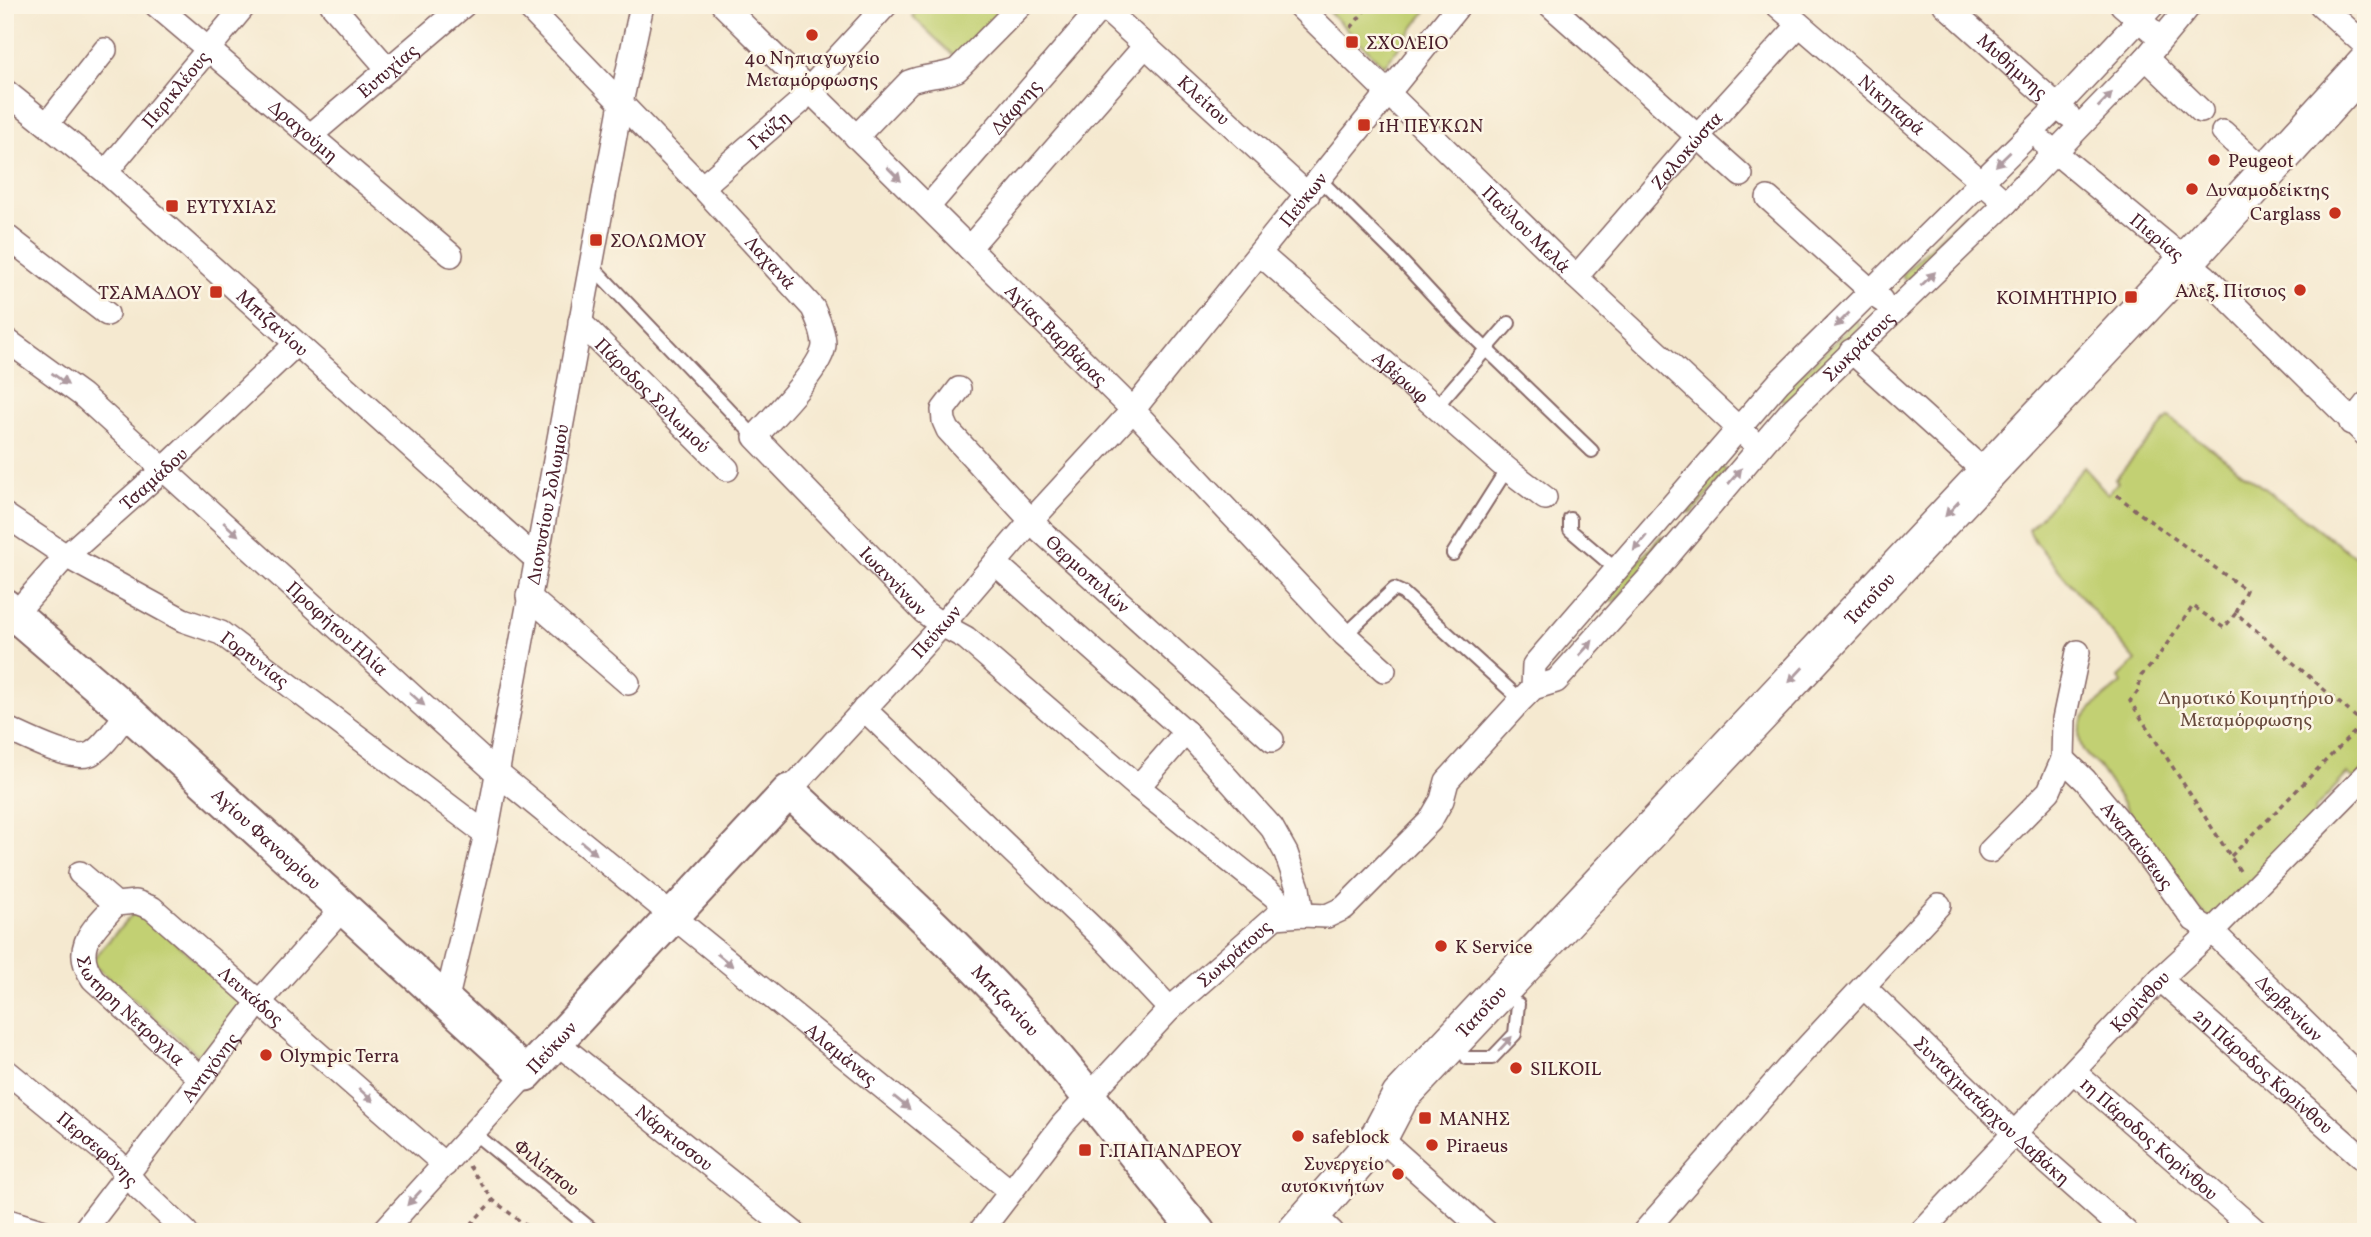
<svg xmlns="http://www.w3.org/2000/svg" width="2371" height="1237" font-family="Vollkorn,serif">
<rect width="100%" height="100%" fill="#fcf5e5"/>
<filter id="ink" filterUnits="userSpaceOnUse"><feTurbulence type="fractalNoise" baseFrequency=".0143" numOctaves="2"/><feDisplacementMap in="SourceGraphic" scale="14" xChannelSelector="R" yChannelSelector="G"/><feConvolveMatrix kernelMatrix="1 2 1 2 8 2 1 2 1" color-interpolation-filters="sRGB"/></filter>
<filter id="wash" filterUnits="userSpaceOnUse"><feTurbulence type="fractalNoise" baseFrequency=".00686" numOctaves="4" result="noise"/><feDisplacementMap in="SourceGraphic" scale="28" xChannelSelector="R" yChannelSelector="G"/><feGaussianBlur stdDeviation="1.57" result="paint"/><feColorMatrix in="noise" values="0 0 0 0 0 0 0 0 0 0 0 0 0 0 0 0 0 1.4 0 .05"/><feComposite in="paint" operator="in"/></filter>
<g filter="url(#wash)">
<rect width="100%" height="100%" fill="#f5e9d0"/>
<g fill="#c2d073" stroke="#86784f" stroke-width="2">
<polygon points="923,5 1006,5 956,58 912,16"/>
<polygon points="1322,5 1431,5 1384,66"/>
<polygon points="1965,213 1969,216 1968,220 1910,278 1904,279 1902,275"/>
<polygon points="1857,320 1860,326 1859,329 1789,400 1782,400 1779,396"/>
<path d="M2169 417 2366 565V768L2355 779 2347 774 2316 808 2313 819 2212 922 2180 888 2099 767C2094 762 2086 756 2083 750 2068 718 2102 700 2122 683L2119 677 2136 661 2035 542 2029 530 2084 467 2108 494 2118 482 2115 479Z"/>
<polygon points="1722,466 1727,472 1692,513 1685,511 1685,507 1718,467"/>
<polygon points="1661,536 1665,540 1665,544 1615,601 1608,601 1606,599"/>
<polygon points="137,909 246,1004 200,1057 90,962"/>
</g>
</g>
<g filter="url(#ink)">
<g fill="none" stroke-linecap="round" stroke-linejoin="round">
<g stroke="#866665" stroke-width="16">
<g id="lane">
<polyline points="1320,180 1394,253 1458,322 1592,451"/>
<polyline points="591,265 755,437"/>
<polyline points="1435,408 1509,323"/>
<polyline points="1570,519 1570,530 1617,570"/>
<polyline points="1453,554 1507,469"/>
<polyline points="1345,635 1394,589 1403,593 1521,700"/>
<polyline points="1467,1058 1492,1058 1515,1034 1518,1004"/>
<polyline points="474,1133 595,1232"/>
</g>
</g>
<g stroke="#866665" stroke-width="26">
<g id="street">
<path id="s1" d="M156 5 451 255"/>
<polyline points="332,5 388,69"/>
<path id="s2" d="M526 5 702 187 813 308C818 320 824 332 824 345 823 367 772 418 755 437L924 612 942 625 966 638 1138 787 1274 896 1292 915"/>
<path id="s3" d="M723 5 1133 410 1345 635 1384 670"/>
<path id="s4" d="M1101 5 1308 195"/>
<path id="s5" d="M1298 5 1576 277 1749 438"/>
<polyline points="1550,5 1741,175"/>
<path id="s6" d="M1777 5 2006 203"/>
<path id="s7" d="M1945 5 2068 115"/>
<polyline points="2122,5 2151,30"/>
<polyline points="2321,5 2366,46"/>
<polyline points="2146,58 2201,111"/>
<path id="s8" d="M5 91 106 172 536 559"/>
<polyline points="47,124 105,50"/>
<polyline points="2223,132 2268,173"/>
<path id="s9" d="M311 135 464 5"/>
<path d="M856 137 909 82C924 75 942 77 957 70L1021 5"/>
<path id="s10" d="M2044 143 2205 276 2366 435"/>
<path id="s11" d="M106 172 245 5"/>
<path id="s12" d="M702 187 799 103 808 90 886 5"/>
<polyline points="1768,198 1881,300"/>
<path id="s13" d="M928 207 1102 6"/>
<polyline points="5,235 107,314"/>
<polyline points="969,248 1145,46"/>
<path id="s14" d="M1260 254 1507 469 1545 498"/>
<path id="s15" d="M1576 277 1698 136 1799 25"/>
<path id="s16" d="M580 322 727 469"/>
<path id="s17" d="M5 339 82 395 497 773 1010 1191"/>
<polyline points="1851,351 1986,473"/>
<path id="s18" d="M959 389 943 410 944 421 948 430 1041 531 1272 740"/>
<polyline points="2351,423 2366,404"/>
<path id="s19" d="M5 515 66 556 183 620 221 633 486 834"/>
<polyline points="995,563 1186,732 1272,828 1286,853 1298,888 1302,915"/>
<polyline points="528,596 628,683"/>
<path id="s20" d="M15 614 66 556 164 469 296 344"/>
<polyline points="1533,688 1534,665 1779,382 2057,107 2153,5"/>
<polyline points="864,709 1107,942 1170,1009"/>
<path d="M5 728C24 736 75 764 92 753 106 745 118 724 128 712"/>
<path id="s21" d="M2063 759 2085 780 2140 846 2194 920 2212 931 2366 1083"/>
<polyline points="1138,787 1186,732"/>
<path id="s22" d="M789 791 942 625 1031 521 1133 410 1459 5"/>
<polyline points="1990,851 2049,791 2063,759 2064,719 2078,652"/>
<path id="s23" d="M80 873 116 904 136 902 152 908 445 1165"/>
<path id="s24" d="M116 904C95 928 70 946 93 979L199 1077"/>
<path id="s25" d="M2160 979 2366 1161"/>
<path id="s26" d="M1864 987 2015 1134 2126 1232"/>
<path id="s27" d="M446 1002 486 834 621 103 642 5"/>
<path id="s28" d="M556 1042 793 1232"/>
<path id="s29" d="M5 1070 116 1161 139 1188 186 1232"/>
<path id="s30" d="M2074 1072 2257 1232"/>
<polyline points="1379,1137 1486,1232"/>
<polyline points="1312,1213 1332,1232"/>
<polyline points="5,1220 44,1232"/>
<path id="s31" d="M83 1232 260 1001 344 907"/>
<polyline points="383,1232 526,1074"/>
<path id="s32" d="M980 1232 1063 1124 1170 1009 1275 917 1302 915 1327 916 1344 908 1430 821 1442 800 1447 781 1521 700 1533 688 1556 681 1650 577 1791 411 2006 203 2146 58 2190 5"/>
<polyline points="1644,1232 1786,1070 1939,905"/>
<path id="s33" d="M1921 1232 2160 979 2212 931 2366 775"/>
</g>
</g>
<g stroke="#866665" stroke-width="37">
<g id="secondary">
<path id="s34" d="M5 606 128 712 526 1074 789 791C864 861 941 929 1011 1005 1078 1078 1135 1158 1198 1232"/>
</g>
</g>
<g stroke="#866665" stroke-width="40">
<g id="primary">
<path id="s35" d="M1296 1232 1379 1137 1400 1097 2172 276 2366 64"/>
</g>
</g>
<g stroke="#866665" stroke-width="3.5" stroke-dasharray="5 5" stroke-linecap="butt">
<polyline points="1351,28 1369,5"/>
<polyline points="2117,495 2139,513 2246,590 2236,613 2366,726"/>
<polyline points="2236,613 2224,628 2193,606 2155,661 2141,676 2138,691 2130,701 2240,871"/>
<path d="M2231 856C2276 813 2318 767 2363 724"/>
<polyline points="469,1166 493,1200 534,1232"/>
<polyline points="464,1232 493,1200"/>
</g>
<use href="#lane" stroke="#fff" stroke-width="12"/>
<use href="#street" stroke="#fff" stroke-width="23"/>
<use href="#secondary" stroke="#fff" stroke-width="33"/>
<use href="#primary" stroke="#fff" stroke-width="37"/>
</g>
<defs><path id="oneway-solid" d="M-6-.8H1V-3.2L6.5 0L1 3.2V.8H-6Z" transform="scale(1.75)"/></defs>
<g fill="#ae9aa0">
<use href="#oneway-solid" transform="translate(2105 100) rotate(-46)"/>
<use href="#oneway-solid" transform="translate(2003 159) rotate(136)"/>
<use href="#oneway-solid" transform="translate(894 174) rotate(45)"/>
<use href="#oneway-solid" transform="translate(1928 279) rotate(-44)"/>
<use href="#oneway-solid" transform="translate(1842 320) rotate(135)"/>
<use href="#oneway-solid" transform="translate(60 379) rotate(36)"/>
<use href="#oneway-solid" transform="translate(1735 476) rotate(-50)"/>
<use href="#oneway-solid" transform="translate(1952 509) rotate(133)"/>
<use href="#oneway-solid" transform="translate(231 529) rotate(42)"/>
<use href="#oneway-solid" transform="translate(1640 543) rotate(130)"/>
<use href="#oneway-solid" transform="translate(1586 648) rotate(-48)"/>
<use href="#oneway-solid" transform="translate(1796 675) rotate(133)"/>
<use href="#oneway-solid" transform="translate(417 699) rotate(42)"/>
<use href="#oneway-solid" transform="translate(589 848) rotate(39)"/>
<use href="#oneway-solid" transform="translate(725 960) rotate(39)"/>
<use href="#oneway-solid" transform="translate(1505 1044) rotate(-47)"/>
<use href="#oneway-solid" transform="translate(366 1095) rotate(42)"/>
<use href="#oneway-solid" transform="translate(902 1103) rotate(39)"/>
<use href="#oneway-solid" transform="translate(414 1198) rotate(133)"/>
</g>
</g>
<g fill="#c8321e" stroke="#fcf5e5" stroke-width="2.5">
<circle cx="812" cy="35" r="7"/>
<rect x="1345" y="35" width="14" height="14" rx="3.5"/>
<rect x="1357" y="118" width="14" height="14" rx="3.5"/>
<circle cx="2214" cy="160" r="7"/>
<circle cx="2192" cy="189" r="7"/>
<rect x="165" y="199" width="14" height="14" rx="3.5"/>
<circle cx="2335" cy="213" r="7"/>
<rect x="589" y="233" width="14" height="14" rx="3.5"/>
<circle cx="2300" cy="290" r="7"/>
<rect x="209" y="285" width="14" height="14" rx="3.5"/>
<rect x="2124" y="290" width="14" height="14" rx="3.5"/>
<circle cx="1441" cy="946" r="7"/>
<circle cx="266" cy="1055" r="7"/>
<circle cx="1516" cy="1068" r="7"/>
<rect x="1418" y="1111" width="14" height="14" rx="3.5"/>
<circle cx="1298" cy="1136" r="7"/>
<circle cx="1432" cy="1145" r="7"/>
<rect x="1078" y="1143" width="14" height="14" rx="3.5"/>
<circle cx="1398" cy="1174" r="7"/>
</g>
<g text-anchor="middle" stroke-width="5" stroke-linejoin="round" paint-order="stroke">
<g font-size="19" fill="#4a1f2b" stroke="#fcf5e5" text-anchor="start">
<text x="1366" y="49">ΣΧΟΛΕΙΟ</text>
<text x="812" y="64" text-anchor="middle">4ο Νηπιαγωγείο<tspan x="812" dy="22">Μεταμόρφωσης</tspan></text>
<text x="1378" y="132">1Η ΠΕΥΚΩΝ</text>
<text x="2228" y="167">Peugeot</text>
<text x="2206" y="196">Δυναμοδείκτης</text>
<text x="186" y="213">ΕΥΤΥΧΙΑΣ</text>
<text x="2321" y="220" text-anchor="end">Carglass</text>
<text x="610" y="247">ΣΟΛΩΜΟΥ</text>
<text x="2286" y="297" text-anchor="end">Αλεξ. Πίτσιος</text>
<text x="202" y="299" text-anchor="end">ΤΣΑΜΑΔΟΥ</text>
<text x="2117" y="304" text-anchor="end">ΚΟΙΜΗΤΗΡΙΟ</text>
<text x="1455" y="953">K Service</text>
<text x="280" y="1062">Olympic Terra</text>
<text x="1530" y="1075">SILKOIL</text>
<text x="1439" y="1125">ΜΑΝΗΣ</text>
<text x="1312" y="1143">safeblock</text>
<text x="1446" y="1152">Piraeus</text>
<text x="1099" y="1157">Γ.ΠΑΠΑΝΔΡΕΟΥ</text>
<text x="1384" y="1170" text-anchor="end">Συνεργείο<tspan x="1384" dy="22">αυτοκινήτων</tspan></text>
</g>
<g font-size="19" fill="#4a1f2b" stroke="#fcf5e5">
<text dy="7" stroke="none"><textPath href="#s7" startOffset="91">Μυθήμνης</textPath></text>
<text dy="7" stroke="none"><textPath href="#s9" startOffset="100">Ευτυχίας</textPath></text>
<text dy="7" stroke="none"><textPath href="#s11" startOffset="108">Περικλέους</textPath></text>
<text dy="7" stroke="none"><textPath href="#s4" startOffset="140">Κλείτου</textPath></text>
<text dy="7" stroke="none"><textPath href="#s6" startOffset="152">Νικηταρά</textPath></text>
<text dy="7" stroke="none"><textPath href="#s13" startOffset="133">Δάφνης</textPath></text>
<text dy="7" stroke="none"><textPath href="#s12" startOffset="88">Γκύζη</textPath></text>
<text dy="7" stroke="none"><textPath href="#s1" startOffset="194">Δραγούμη</textPath></text>
<text dy="7" stroke="none"><textPath href="#s15" startOffset="168">Ζαλοκώστα</textPath></text>
<text dy="7" stroke="none"><textPath href="#s22" startOffset="784">Πεύκων</textPath></text>
<text dy="7" stroke="none"><textPath href="#s5" startOffset="320">Παύλου Μελά</textPath></text>
<text dy="7" stroke="none"><textPath href="#s10" startOffset="147">Πιερίας</textPath></text>
<text dy="7" stroke="none"><textPath href="#s2" startOffset="355">Λαχανά</textPath></text>
<text dy="7" stroke="none"><textPath href="#s8" startOffset="354">Μπιζανίου</textPath></text>
<text dy="7" stroke="none"><textPath href="#s3" startOffset="469">Αγίας Βαρβάρας</textPath></text>
<text dy="7" stroke="none"><textPath href="#s32" startOffset="1272">Σωκράτους</textPath></text>
<text dy="7" stroke="none"><textPath href="#s14" startOffset="187">Αβέρωφ</textPath></text>
<text dy="7" stroke="none"><textPath href="#s16" startOffset="103">Πάροδος Σολωμού</textPath></text>
<text dy="7" stroke="none"><textPath href="#s20" startOffset="194">Τσαμάδου</textPath></text>
<text dy="7" stroke="none"><textPath href="#s27" startOffset="508">Διονυσίου Σολωμού</textPath></text>
<text dy="7" stroke="none"><textPath href="#s18" startOffset="248">Θερμοπυλών</textPath></text>
<text dy="7" stroke="none"><textPath href="#s2" startOffset="772">Ιωαννίνων</textPath></text>
<text dy="7" stroke="none"><textPath href="#s35" startOffset="856">Τατοΐου</textPath></text>
<text dy="7" stroke="none"><textPath href="#s17" startOffset="441">Προφήτου Ηλία</textPath></text>
<text dy="7" stroke="none"><textPath href="#s22" startOffset="217">Πεύκων</textPath></text>
<text dy="7" stroke="none"><textPath href="#s19" startOffset="290">Γορτυνίας</textPath></text>
<text dy="7" stroke="none"><textPath href="#s34" startOffset="350">Αγίου Φανουρίου</textPath></text>
<text dy="7" stroke="none"><textPath href="#s21" startOffset="114">Αναπαύσεως</textPath></text>
<text dy="7" stroke="none"><textPath href="#s32" startOffset="378">Σωκράτους</textPath></text>
<text dy="7" stroke="none"><textPath href="#s23" startOffset="217">Λευκάδος</textPath></text>
<text dy="7" stroke="none"><textPath href="#s34" startOffset="1388">Μπιζανίου</textPath></text>
<text dy="7" stroke="none"><textPath href="#s33" startOffset="318">Κορίνθου</textPath></text>
<text dy="7" stroke="none"><textPath href="#s21" startOffset="338">Δερβενίων</textPath></text>
<text dy="7" stroke="none"><textPath href="#s24" startOffset="136">Σωτηρη Νετρογλα</textPath></text>
<text dy="7" stroke="none"><textPath href="#s35" startOffset="289">Τατοΐου</textPath></text>
<text dy="7" stroke="none"><textPath href="#s34" startOffset="737">Πεύκων</textPath></text>
<text dy="7" stroke="none"><textPath href="#s17" startOffset="1101">Αλαμάνας</textPath></text>
<text dy="7" stroke="none"><textPath href="#s31" startOffset="208">Αντιγόνης</textPath></text>
<text dy="7" stroke="none"><textPath href="#s25" startOffset="138">2η Πάροδος Κορίνθου</textPath></text>
<text dy="7" stroke="none"><textPath href="#s26" startOffset="178">Συνταγματάρχου Δαβάκη</textPath></text>
<text dy="7" stroke="none"><textPath href="#s28" startOffset="152">Νάρκισσου</textPath></text>
<text dy="7" stroke="none"><textPath href="#s30" startOffset="100">1η Πάροδος Κορίνθου</textPath></text>
<text dy="7" stroke="none"><textPath href="#s29" startOffset="122">Περσεφόνης</textPath></text>
<text transform="translate(547 1167) rotate(39)" y="7">Φιλίππου</text>
</g>
<g font-size="19" fill="#684b3d" stroke="#fcf5e5">
<text x="2246" y="704">Δημοτικό Κοιμητήριο<tspan x="2246" dy="22">Μεταμόρφωσης</tspan></text>
</g>
</g>
<rect width="2371" height="1237" fill="none" stroke="#fcf5e5" stroke-width="28"/>
</svg>
